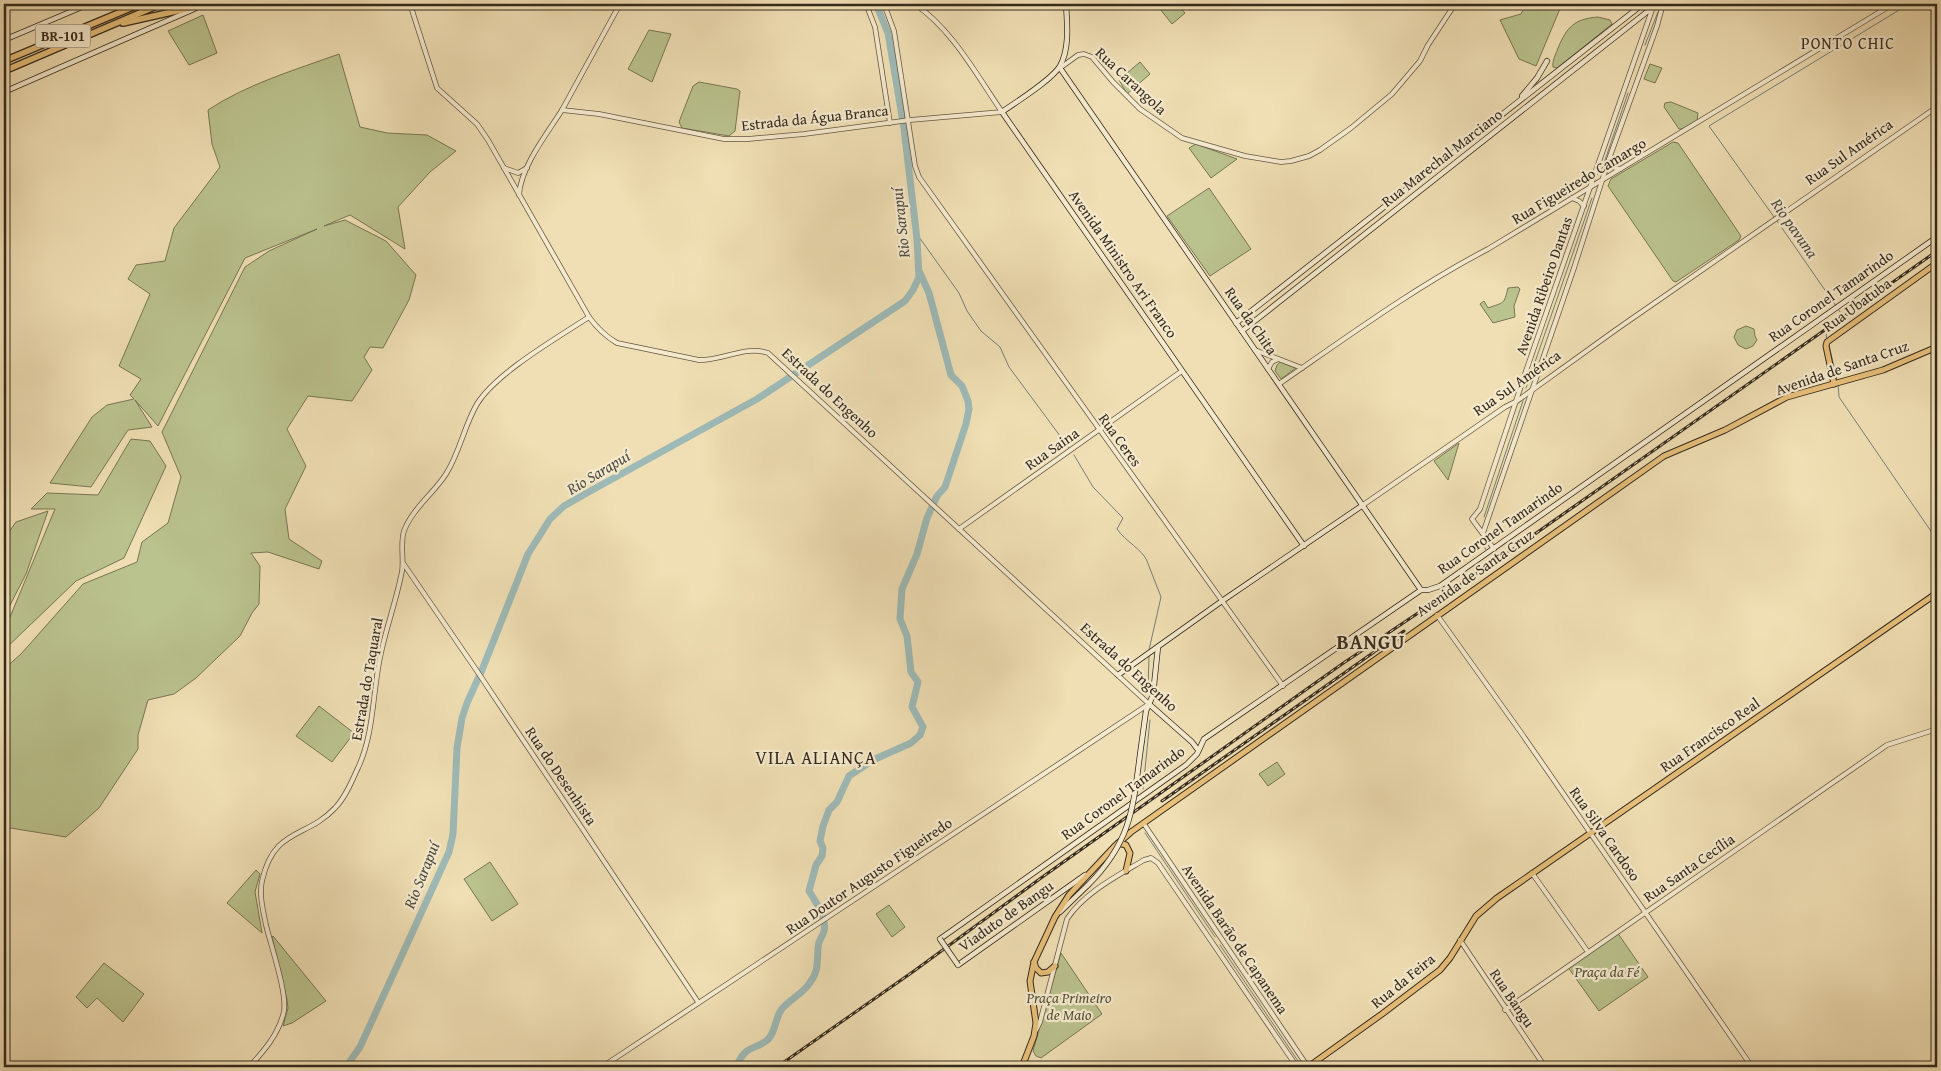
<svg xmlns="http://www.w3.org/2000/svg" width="1941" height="1071" font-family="'Gentium Book Plus',serif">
<rect width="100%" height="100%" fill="#f0dfb4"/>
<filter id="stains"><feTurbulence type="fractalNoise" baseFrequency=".004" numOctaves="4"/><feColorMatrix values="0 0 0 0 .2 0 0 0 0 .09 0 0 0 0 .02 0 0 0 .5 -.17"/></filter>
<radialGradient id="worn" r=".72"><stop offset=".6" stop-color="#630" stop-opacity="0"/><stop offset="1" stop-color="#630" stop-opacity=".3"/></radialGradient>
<g fill="#bac28d" stroke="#787654">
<polygon points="1156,4 1177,4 1185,13 1172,24"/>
<polygon points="1526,4 1562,4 1536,66 1519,59 1500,20 1521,14"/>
<polygon points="203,15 217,53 189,65 168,31"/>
<path d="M1598 17 1610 20 1612 24 1561 65 1557 68 1553 67C1552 61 1556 54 1558 48 1567 27 1574 19 1598 17Z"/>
<polygon points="649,30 671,34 652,82 628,69"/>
<path d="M339 54 360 127 387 133 427 135 456 151 430 172 398 207 405 249 350 215 324 226 345 220 386 241 416 275 409 300 383 348 370 347 364 357 372 370 352 401 308 396 287 429 306 466 285 509 289 539 322 561 319 569 268 552 251 553 260 566 259 604 252 613 240 636 196 678 174 694 148 700 138 735V749L99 808 66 837 4 827V669L21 654 83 584 137 562 142 542 168 523 181 477 162 432 245 267 269 251 317 229 245 258 158 426 135 400 152 427 128 430 91 487 50 483 92 417 107 405 134 399 130 395 141 379 119 366 150 294 128 279 136 265 165 261 174 228 220 167 212 144 208 110C247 84 295 70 339 54Z"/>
<polygon points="1140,62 1150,74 1127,94 1119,80"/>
<polygon points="1650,64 1662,68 1655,83 1644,79"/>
<polygon points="699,82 737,89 740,91 735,131 729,136 682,128 679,122 693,86"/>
<polygon points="1671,102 1698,113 1697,121 1683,129 1679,129 1664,107 1665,103"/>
<polygon points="1673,142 1678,143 1741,236 1739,240 1676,282 1673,281 1608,186 1611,179"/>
<polygon points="1196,144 1237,159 1211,178 1189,148"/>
<polygon points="1209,188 1251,249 1210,276 1167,216"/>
<path d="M1518 287 1520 289 1514 306 1515 317 1493 323 1480 304 1484 301 1488 308C1504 302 1504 305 1508 288Z"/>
<polygon points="1746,326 1754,329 1755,336 1757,340 1753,346 1746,349 1738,345 1734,337 1737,330"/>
<polygon points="1280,362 1296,368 1281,379 1275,371 1277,365"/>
<polygon points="131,439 150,441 166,466 124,558 76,581 4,650 4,612 10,617 55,509 31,509 47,493 98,495"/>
<polygon points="1459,443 1448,480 1434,461"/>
<polygon points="48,511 26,574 8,609 4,604 4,539 16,522"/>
<polygon points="319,706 354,733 332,762 296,736"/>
<polygon points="1277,762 1285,774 1268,786 1259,774"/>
<polygon points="490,862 518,904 492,921 464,879"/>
<polygon points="256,870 260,874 255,892 262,933 227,903"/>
<polygon points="889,905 905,927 892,937 876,914"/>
<polygon points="1617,932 1648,977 1599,1011 1567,966"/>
<polygon points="273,936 326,1001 292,1023 283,1026 288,1008 287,1000 272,937"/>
<polygon points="1061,953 1102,1014 1041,1058 1036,1056 1033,1051"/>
<polygon points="104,963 144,994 123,1022 97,998 87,1008 76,997"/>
</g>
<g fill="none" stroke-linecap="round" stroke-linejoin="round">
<g stroke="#748079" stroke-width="1">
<polyline points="1645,45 1658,12"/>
<polyline points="1601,172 1628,93"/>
<polyline points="1774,217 1709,126 1909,4"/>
<polyline points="1777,221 1836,306"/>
<polyline points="915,226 919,237 959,293 967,311 981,331 1000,347 1009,367 1069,448"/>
<polyline points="1827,339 1826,335 1846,320 1838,309"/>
<polyline points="1829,345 1837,380"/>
<polyline points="1838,384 1839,397 1937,540"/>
<polyline points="1526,388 1592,198"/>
<path d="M1074 455 1093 487 1123 518 1117 529C1125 541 1143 550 1147 561L1161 597 1149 650"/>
<polyline points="1484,517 1523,401"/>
<polyline points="1480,539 1486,550"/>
<polyline points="1148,688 1149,656"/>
<polyline points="1143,789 1150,720"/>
<polyline points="1145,833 1215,937"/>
<polyline points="1220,945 1302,1067"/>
</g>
<g stroke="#9ebab7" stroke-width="7">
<polyline points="346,1067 360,1047 449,852 453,834 457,748 462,718 467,703 482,670 528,554 550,519 564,506 585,494 757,399 905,301 913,290 919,277 917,239 904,128 888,33 876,4"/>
<path d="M744 1067 739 1061C747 1046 755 1049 766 1041 775 1035 775 1019 781 1010 789 1000 802 994 809 984 819 971 817 963 818 948 818 941 821 939 823 934 829 921 816 902 809 891L816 865 822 856 823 848 820 841 823 826 829 810 837 802 849 776 873 760 911 743 920 735 923 727 912 707 918 682 911 672 907 636 900 619 902 589 917 554 927 518 937 496 945 487 966 424 969 409 968 401 962 386 951 375 929 293 920 273"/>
</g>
<g stroke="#645742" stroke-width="5.5">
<g id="tertiary">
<path d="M410 4 437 88 477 124 488 140 589 317C597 328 605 336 617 343L699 360C722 361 745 345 768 353L1149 704 602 1067"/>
<polyline points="866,4 875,27 890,123"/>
<polyline points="884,4 894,31 915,166 919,177 1283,686"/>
<polyline points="1060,68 1078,55 1084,54 1092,57 1113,82 1140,109 1182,138 1245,156 1281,162 1291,161 1309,156 1320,150 1351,128 1392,94 1420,61 1428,45 1455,4"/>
<polyline points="562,110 620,4"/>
<polyline points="1609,161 1612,167 1620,169"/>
<polyline points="504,168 518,173 527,168"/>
<path d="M519 195C521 166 547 134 562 110L599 114 724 139H748L804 134 910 120 1002 112C978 77 950 26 914 4"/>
<polyline points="1572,198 1579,201 1584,206"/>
<polyline points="1255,350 1302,368"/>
<polyline points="1268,369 1272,362 1278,359"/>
<path d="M1279 384C1347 337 1415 287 1488 249L1893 4"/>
<polyline points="1363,505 1505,407 1517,401 1617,329 1937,107"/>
<polyline points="959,529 1182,371"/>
<polyline points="1483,533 1574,268 1609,159 1657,26 1663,4"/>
<polyline points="1494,549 1472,519 1480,509 1527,368 1653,7 1651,4"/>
<polyline points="403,563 477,671 698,1002"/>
<polyline points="1437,615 1522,734 1752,1067"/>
<polyline points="1144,824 1308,1067"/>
<polyline points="1532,873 1588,952"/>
<polyline points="1460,940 1545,1067"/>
<polyline points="1505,1010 1887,745 1937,729"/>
<path d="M1036 1030 1040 1022 1067 919C1084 893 1117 876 1144 860L1151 858 1158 863 1297 1067"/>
<path d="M249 1067C264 1051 279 1034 284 1011 287 992 271 946 266 925 263 910 259 895 262 881 274 827 306 839 335 808 345 798 351 783 357 770 375 733 372 692 381 653 387 625 397 598 402 571 404 558 400 543 404 531 412 509 434 493 446 474 460 452 464 426 477 404 496 373 557 338 589 317"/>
</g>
</g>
<g stroke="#352a1c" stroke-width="6">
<g id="secondary">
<path d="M1066 4C1067 23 1070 48 1060 66 1052 80 1016 102 1002 112L1304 546"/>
<polyline points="4,40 89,4"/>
<polyline points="1060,68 1421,590"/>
<polyline points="4,92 194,9"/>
<polyline points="1522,96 1537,78 1547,61"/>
<polyline points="1236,323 1643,4"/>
<polyline points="1242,331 1657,4"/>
<polyline points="1118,675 1222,601 1363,505"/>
<polyline points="1149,704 1192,742 1198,750"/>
<polyline points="1142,740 1146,711 1153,695 1158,647"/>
<polyline points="1060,912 1088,885"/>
<polyline points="940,939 1186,765 1197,754 1204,739 1421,590 1428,590 1440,586 1937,237"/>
<polyline points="958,965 1085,875"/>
</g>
</g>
<g stroke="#352a1c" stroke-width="7">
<g id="primary">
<polyline points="1834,384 1826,346 1827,342 1937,263"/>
<polyline points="1118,843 1126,845 1130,853 1126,871"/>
<polyline points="1034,962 1036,968 1041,973 1048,972 1055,966"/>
<polyline points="1022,1067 1034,1036 1036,1023 1030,981 1034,962 1055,917 1069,895 1115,846 1131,832 1664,456 1725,430 1787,397 1883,370 1937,347"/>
<polyline points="1308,1067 1382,1014 1440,970 1450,958 1476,916 1497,898 1937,593"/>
</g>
</g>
<g stroke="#352a1c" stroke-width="8">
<g id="motorway">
<polyline points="123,23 203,5"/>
<polyline points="4,61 140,4"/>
<polyline points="4,71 161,4"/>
</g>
</g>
<use href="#tertiary" stroke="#f5eace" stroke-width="4"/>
<use href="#secondary" stroke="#f5eace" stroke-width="4.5"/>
<use href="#primary" stroke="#e8c07a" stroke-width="5"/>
<use href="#motorway" stroke="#e8c07a" stroke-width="5.5"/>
<g stroke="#352a1c" stroke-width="3">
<g id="rail">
<polyline points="1162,801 1404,631"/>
<polyline points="777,1067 914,971 1041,878 1342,664 1515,548 1937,251"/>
</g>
</g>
<use href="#rail" stroke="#f5eace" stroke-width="1" stroke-dasharray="4" stroke-linecap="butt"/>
<g stroke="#352a1c" stroke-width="6" stroke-linecap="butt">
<g id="secondary-bridge">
<path d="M1088 885C1135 838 1133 802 1142 740"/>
<polyline points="940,939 958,965"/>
</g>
</g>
<use href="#secondary-bridge" stroke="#f5eace" stroke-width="4.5"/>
</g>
<g text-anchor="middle" stroke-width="4.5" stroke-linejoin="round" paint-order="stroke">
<rect fill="#f5eace" stroke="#6f6451" stroke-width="1" x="35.5" y="24.5" width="55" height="23" rx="4"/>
<g font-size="14" font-weight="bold" fill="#352a1c">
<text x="63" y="41">BR-101</text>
</g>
<g font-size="15" fill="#352a1c" stroke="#f5eace">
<text transform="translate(1131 81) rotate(43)" y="5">Rua Carangola</text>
<text transform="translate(815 118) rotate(-6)" y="5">Estrada da Água Branca</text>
<text transform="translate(1849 152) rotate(-35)" y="5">Rua Sul América</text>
<text transform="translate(1442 158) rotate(-38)" y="5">Rua Marechal Marciano</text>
<text transform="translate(1579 181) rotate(-31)" y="5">Rua Figueiredo Camargo</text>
<text transform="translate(1123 264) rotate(55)" y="5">Avenida Ministro Ari Franco</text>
<text transform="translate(1544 286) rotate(-71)" y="5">Avenida Ribeiro Dantas</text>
<text transform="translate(1831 296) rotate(-35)" y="5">Rua Coronel Tamarindo</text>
<text transform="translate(1857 305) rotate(-36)" y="5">Rua Ubatuba</text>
<text transform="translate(1251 321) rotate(55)" y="5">Rua da Chita</text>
<text transform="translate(1842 368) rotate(-19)" y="5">Avenida de Santa Cruz</text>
<text transform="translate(1517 383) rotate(-35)" y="5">Rua Sul América</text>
<text transform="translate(830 393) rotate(43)" y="5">Estrada do Engenho</text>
<text transform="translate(1120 440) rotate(54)" y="5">Rua Ceres</text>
<text transform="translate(1052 449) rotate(-35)" y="5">Rua Saina</text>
<text transform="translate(1500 528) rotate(-35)" y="5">Rua Coronel Tamarindo</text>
<text transform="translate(1475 573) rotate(-35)" y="5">Avenida de Santa Cruz</text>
<text transform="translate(1129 667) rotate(42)" y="5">Estrada do Engenho</text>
<text transform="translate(367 679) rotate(-80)" y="5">Estrada do Taquaral</text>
<text transform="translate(1710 735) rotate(-35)" y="5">Rua Francisco Real</text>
<text transform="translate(561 776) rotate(56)" y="5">Rua do Desenhista</text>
<text transform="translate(1123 793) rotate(-36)" y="5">Rua Coronel Tamarindo</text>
<text transform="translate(1605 834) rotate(55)" y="5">Rua Silva Cardoso</text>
<text transform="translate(1689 868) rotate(-35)" y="5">Rua Santa Cecília</text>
<text transform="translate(869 876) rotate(-34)" y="5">Rua Doutor Augusto Figueiredo</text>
<text transform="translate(1006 916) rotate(-35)" y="5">Viaduto de Bangu</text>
<text transform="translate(1235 939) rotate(56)" y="5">Avenida Barão de Capanema</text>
<text transform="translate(1403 981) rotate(-39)" y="5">Rua da Feira</text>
<text transform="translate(1512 998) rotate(56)" y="5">Rua Bangu</text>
</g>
<g font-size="15" font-style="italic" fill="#565038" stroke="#f5eace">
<text x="1607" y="977">Praça da Fé</text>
<text x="1069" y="1003">Praça Primeiro<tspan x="1069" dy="17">de Maio</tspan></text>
</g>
<g font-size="16" letter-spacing="1" fill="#352a1c" stroke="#f5eace">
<text x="1848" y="49">PONTO CHIC</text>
</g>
<g font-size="16" font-style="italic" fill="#4f4e43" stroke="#f5eace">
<text transform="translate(900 223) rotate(-96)" y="6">Rio Sarapuí</text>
<text transform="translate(1795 228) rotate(55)" y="6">Rio pavuna</text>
<text transform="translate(598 472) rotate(-31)" y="6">Rio Sarapuí</text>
<text transform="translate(421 875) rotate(-68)" y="6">Rio Sarapuí</text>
</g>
<g font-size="18" letter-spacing="1" fill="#352a1c" stroke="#f5eace">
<text x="816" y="764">VILA ALIANÇA</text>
</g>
<g font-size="20" font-weight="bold" letter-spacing="1" fill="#352a1c" stroke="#f5eace">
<text x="1371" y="649">BANGU</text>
</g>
</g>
<rect width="1941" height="1071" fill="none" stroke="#f0dfb4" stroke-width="20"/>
<rect x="5" y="5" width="1931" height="1061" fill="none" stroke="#352a1c" stroke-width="2.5"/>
<rect x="10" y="10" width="1921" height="1051" fill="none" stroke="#352a1c"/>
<rect width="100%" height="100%" filter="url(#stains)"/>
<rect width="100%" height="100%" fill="url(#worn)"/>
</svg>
